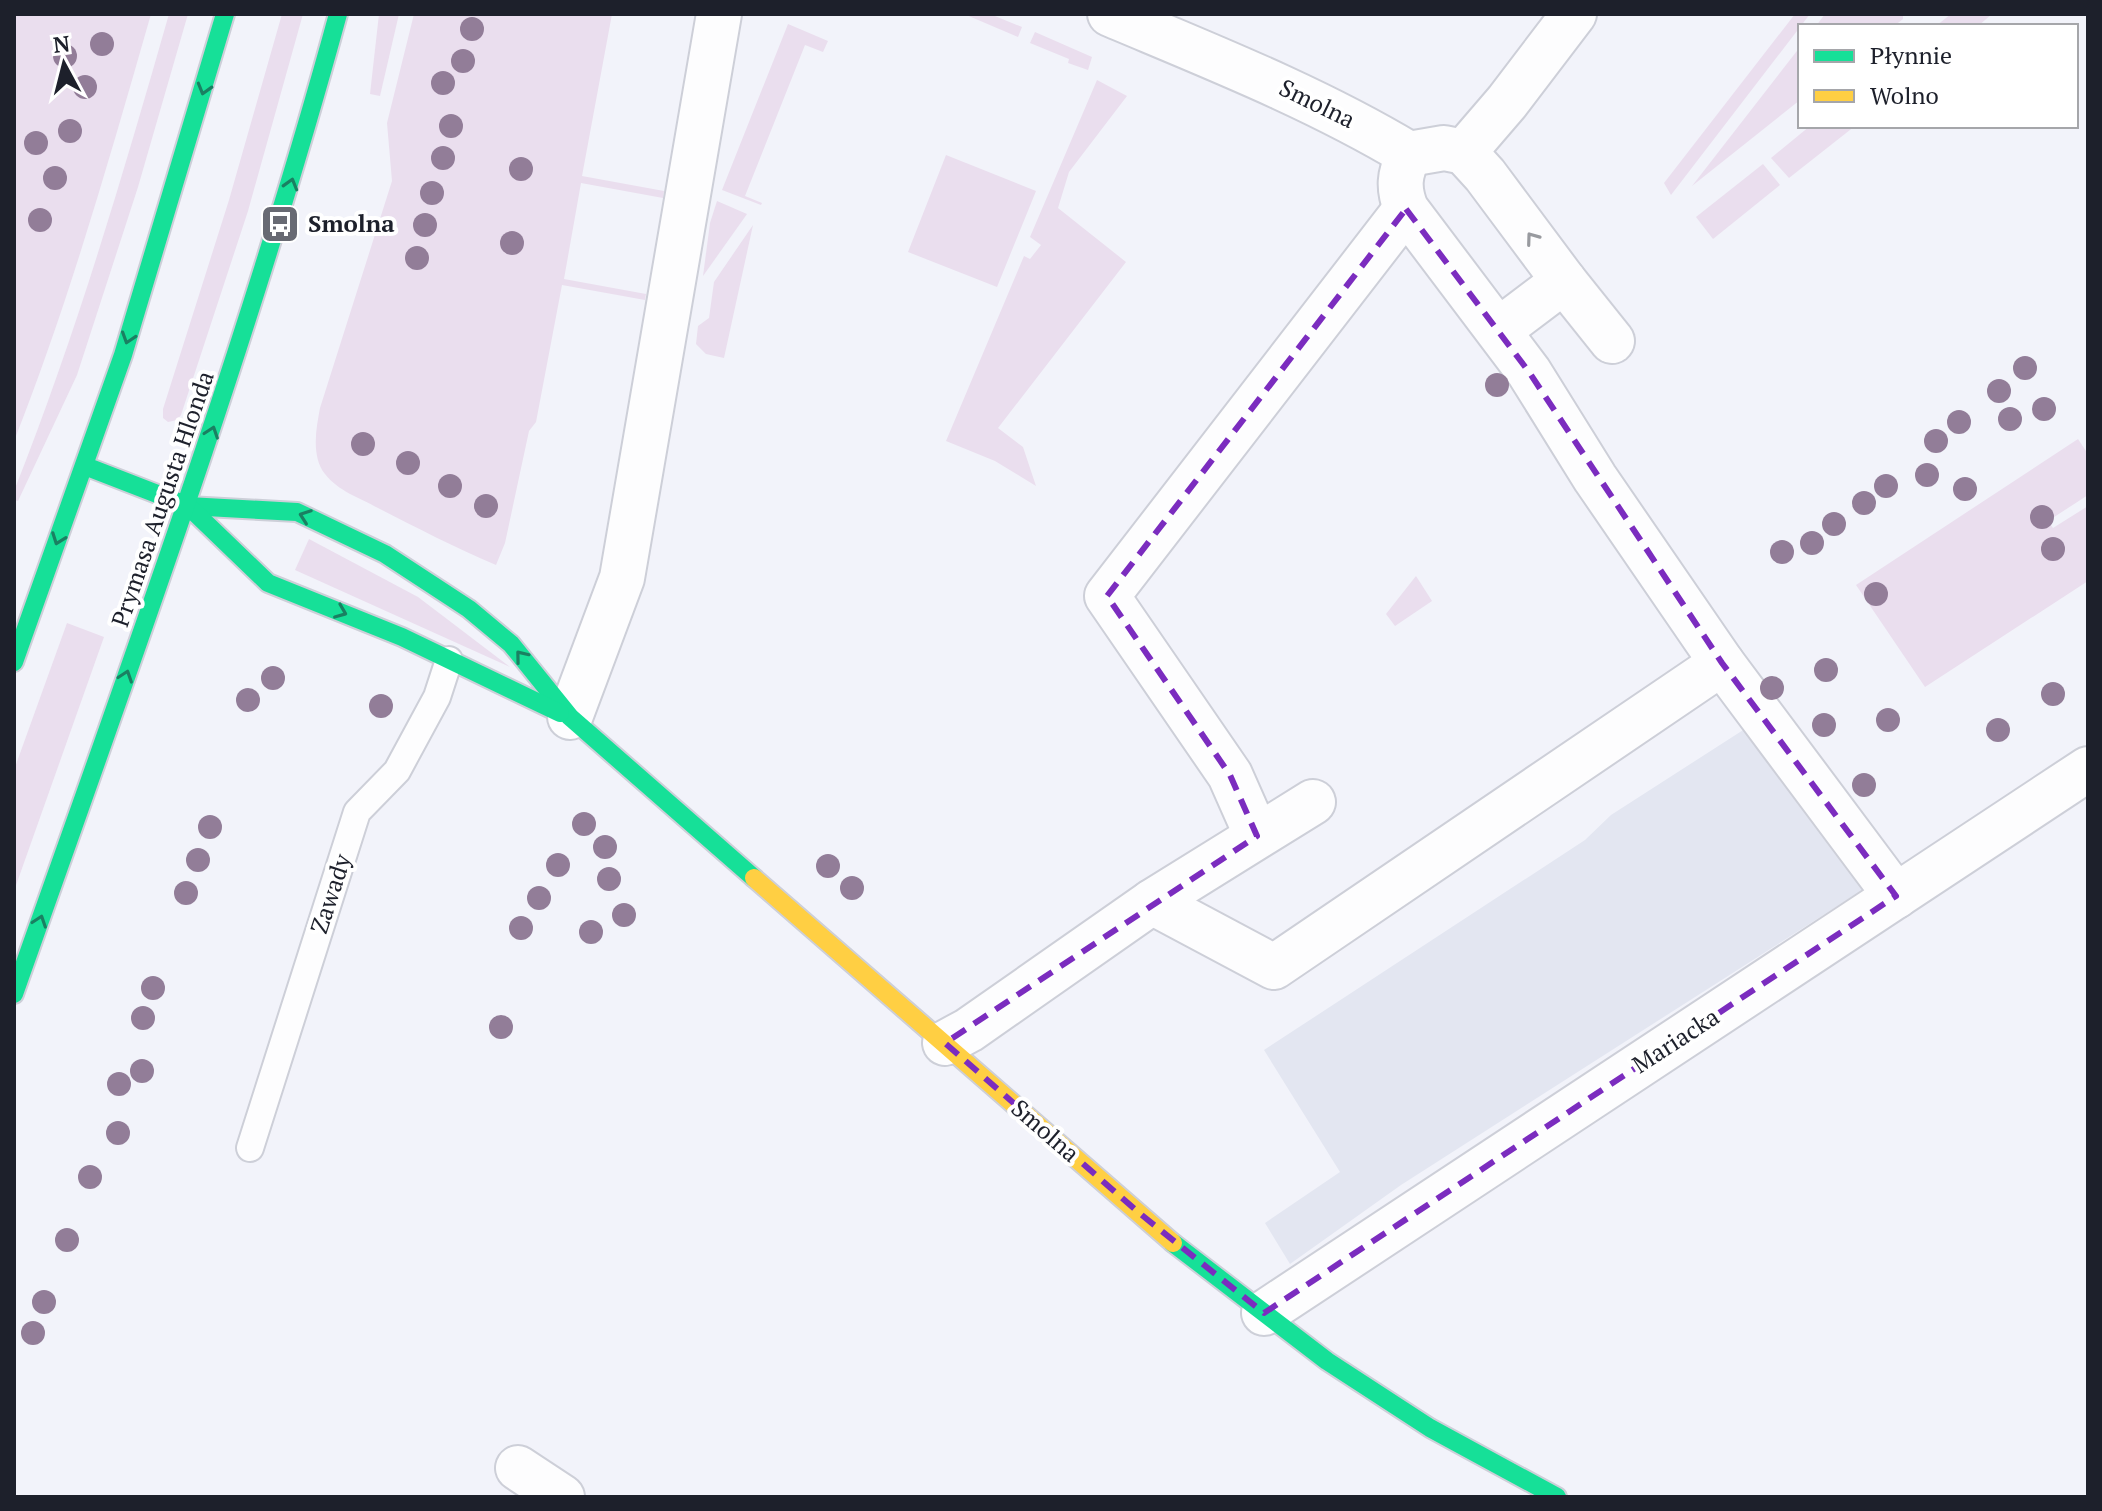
<svg xmlns="http://www.w3.org/2000/svg" width="2102" height="1511" font-family="'PT Serif',serif">
<rect width="100%" height="100%" fill="#f2f3fa"/>
<polygon fill="#e3e6f1" points="1751,725 1864,889 1401,1185 1290,1264 1265,1223 1340,1172 1264,1050 1585,840 1611,815"/>
<g fill="#eadeee">
<path d="M14 14H151C110 157 69 302 14 441Z"/>
<path d="M169 14H188L138 187 77 375 18 501 14 500V491C76 335 123 175 169 14Z"/>
<polygon points="282,14 303,14 248,211 181,415 177,420 168,422 163,418 163,409 229,200"/>
<polygon points="379,14 399,14 380,96 370,94"/>
<path d="M414 14H612L582 176 664 191 663 198 581 183 564 279 646 294 645 300 562 285 536 422 529 431 505 543 496 565C456 548 417 528 378 508 360 498 338 491 325 474 311 456 316 429 320 408L392 181 387 123Z"/>
<polygon points="964,14 990,14 1022,27 1018,37"/>
<polygon points="1795,14 1810,14 1671,195 1664,183"/>
<polygon points="1825,14 1903,14 1903,19 1894,26 1816,26"/>
<polygon points="1951,14 1992,14 1978,26 1936,26"/>
<polygon points="788,24 828,41 823,52 805,45 745,196 762,203 761,205 722,190"/>
<polygon points="1035,32 1092,57 1088,70 1068,63 1069,59 1030,43"/>
<polygon points="1800,47 1800,100 1692,186"/>
<polygon points="1097,80 1127,96 1069,172 1058,208 1126,262 998,428 1023,447 1036,486 995,461 946,441 1024,256 1030,259 1041,245 1030,237"/>
<polygon points="1810,126 1855,126 1789,178 1771,158"/>
<polygon points="946,155 1036,191 997,287 908,252"/>
<polygon points="1763,164 1780,185 1713,239 1696,217"/>
<polygon points="717,201 747,214 703,276 710,223"/>
<polygon points="753,225 724,358 706,354 696,344 698,326 709,318 714,282"/>
<polygon points="2078,439 2088,454 2088,495 2048,521 2053,528 2088,506 2088,581 1925,687 1856,585"/>
<polygon points="309,539 418,597 510,667 295,570"/>
<polygon points="1416,576 1432,601 1395,626 1386,614"/>
<polygon points="67,623 104,637 14,891 14,770"/>
</g>
<g fill="none" stroke-linecap="round" stroke-linejoin="round">
<g stroke="#cdcfd8" stroke-width="30">
<polyline id="lane" points="250,1148 357,812 397,771 437,697 449,660"/>
</g>
<g stroke="#cdcfd8" stroke-width="48">
<g id="street">
<path d="M1110 14C1212 57 1314 97 1409 154L1444 148 1464 152 1507 102 1574 14"/>
<polyline points="1464,152 1485,175 1564,281 1499,330"/>
<path d="M1409 154C1399 175 1398 188 1406 209L1529 372 1595 478 1722 663 1896 896"/>
<polyline points="1564,281 1612,341"/>
<polyline points="570,717 622,578 719,14"/>
<polyline points="1257,836 1230,775 1107,596 1406,209"/>
<polyline points="1152,902 1274,967 1722,663"/>
<polyline points="945,1043 969,1030 1152,902 1313,802"/>
<polyline points="1264,1313 2088,769"/>
<polyline points="518,1468 562,1497"/>
</g>
</g>
<g stroke="#cdcfd8" stroke-width="22">
<g id="fast">
<polyline points="85,466 188,506 297,512 385,554 469,609 511,644 570,717 754,878"/>
<polyline points="188,506 268,583 402,637 560,713"/>
<polyline points="14,662 123,355 225,14"/>
<path d="M14 994C129 669 247 347 338 14"/>
<polyline points="1173,1243 1327,1361 1430,1428 1557,1497"/>
</g>
</g>
<g stroke="#cdcfd8" stroke-width="22">
<polyline id="slow" points="754,878 1173,1243"/>
</g>
<use href="#lane" stroke="#fdfdfe" stroke-width="26"/>
<use href="#street" stroke="#fdfdfe" stroke-width="44"/>
<use href="#fast" stroke="#16e098" stroke-width="18"/>
<use href="#slow" stroke="#ffcf43" stroke-width="18"/>
</g>
<g fill="#927d98">
<circle cx="472" cy="29" r="12"/>
<circle cx="102" cy="44" r="12"/>
<circle cx="65" cy="56" r="12"/>
<circle cx="463" cy="61" r="12"/>
<circle cx="443" cy="83" r="12"/>
<circle cx="85" cy="87" r="12"/>
<circle cx="451" cy="126" r="12"/>
<circle cx="70" cy="131" r="12"/>
<circle cx="36" cy="143" r="12"/>
<circle cx="443" cy="158" r="12"/>
<circle cx="521" cy="169" r="12"/>
<circle cx="55" cy="178" r="12"/>
<circle cx="432" cy="193" r="12"/>
<circle cx="40" cy="220" r="12"/>
<circle cx="425" cy="225" r="12"/>
<circle cx="512" cy="243" r="12"/>
<circle cx="417" cy="258" r="12"/>
<circle cx="2025" cy="368" r="12"/>
<circle cx="1497" cy="385" r="12"/>
<circle cx="1999" cy="391" r="12"/>
<circle cx="2044" cy="409" r="12"/>
<circle cx="2010" cy="419" r="12"/>
<circle cx="1959" cy="422" r="12"/>
<circle cx="1936" cy="441" r="12"/>
<circle cx="363" cy="444" r="12"/>
<circle cx="408" cy="463" r="12"/>
<circle cx="1927" cy="475" r="12"/>
<circle cx="450" cy="486" r="12"/>
<circle cx="1886" cy="486" r="12"/>
<circle cx="1965" cy="489" r="12"/>
<circle cx="1864" cy="503" r="12"/>
<circle cx="486" cy="506" r="12"/>
<circle cx="2042" cy="517" r="12"/>
<circle cx="1834" cy="524" r="12"/>
<circle cx="1812" cy="543" r="12"/>
<circle cx="2053" cy="549" r="12"/>
<circle cx="1782" cy="552" r="12"/>
<circle cx="1876" cy="594" r="12"/>
<circle cx="1826" cy="670" r="12"/>
<circle cx="273" cy="678" r="12"/>
<circle cx="1772" cy="688" r="12"/>
<circle cx="2053" cy="694" r="12"/>
<circle cx="248" cy="700" r="12"/>
<circle cx="381" cy="706" r="12"/>
<circle cx="1888" cy="720" r="12"/>
<circle cx="1824" cy="725" r="12"/>
<circle cx="1998" cy="730" r="12"/>
<circle cx="1864" cy="785" r="12"/>
<circle cx="584" cy="824" r="12"/>
<circle cx="210" cy="827" r="12"/>
<circle cx="605" cy="847" r="12"/>
<circle cx="198" cy="860" r="12"/>
<circle cx="558" cy="865" r="12"/>
<circle cx="828" cy="866" r="12"/>
<circle cx="609" cy="879" r="12"/>
<circle cx="852" cy="888" r="12"/>
<circle cx="186" cy="893" r="12"/>
<circle cx="539" cy="898" r="12"/>
<circle cx="624" cy="915" r="12"/>
<circle cx="521" cy="928" r="12"/>
<circle cx="591" cy="932" r="12"/>
<circle cx="153" cy="988" r="12"/>
<circle cx="143" cy="1018" r="12"/>
<circle cx="501" cy="1027" r="12"/>
<circle cx="142" cy="1071" r="12"/>
<circle cx="119" cy="1084" r="12"/>
<circle cx="118" cy="1133" r="12"/>
<circle cx="90" cy="1177" r="12"/>
<circle cx="67" cy="1240" r="12"/>
<circle cx="44" cy="1302" r="12"/>
<circle cx="33" cy="1333" r="12"/>
</g>
<defs><path id="oneway-chevron" d="M-2-3.5L2.5 0L-2 3.5" fill="none" stroke-width="1.6" stroke-linecap="round" stroke-linejoin="round" transform="scale(2)"/></defs>
<g stroke="#1a8062">
<use href="#oneway-chevron" transform="translate(204 89) rotate(106)"/>
<use href="#oneway-chevron" transform="translate(291 184) rotate(-74)"/>
<use href="#oneway-chevron" transform="translate(128 338) rotate(108)"/>
<use href="#oneway-chevron" transform="translate(212 432) rotate(-71)"/>
<use href="#oneway-chevron" transform="translate(305 516) rotate(-160)"/>
<use href="#oneway-chevron" transform="translate(58 539) rotate(110)"/>
<use href="#oneway-chevron" transform="translate(341 612) rotate(22)"/>
<use href="#oneway-chevron" transform="translate(521 656) rotate(-129)"/>
<use href="#oneway-chevron" transform="translate(126 676) rotate(-71)"/>
<use href="#oneway-chevron" transform="translate(40 921) rotate(-71)"/>
</g>
<use stroke="#989a9f" href="#oneway-chevron" transform="translate(1532 238) rotate(-126)"/>
<path fill="none" stroke="#7b2cbf" stroke-width="6" stroke-dasharray="16 10" stroke-linejoin="round" d="M1406 209 1529 372 1722 663 1896 896 1264 1313 1138 1212 945 1043 1257 836 1230 775 1107 596Z"/>
<defs>
<g id="bus-square" transform="scale(2)"><rect x="-9" y="-9" width="18" height="18" rx="4" fill="#686a73" stroke="#fff"/><path d="M-5-6H5V4H4V6H2V4H-2V6H-4V4H-5ZM-3.5-4V0h7V-4ZM-3.5 1.2v1.5H-2V1.2ZM2 1.2v1.5H3.5V1.2Z" fill="#fff"/></g>
</defs>
<g fill-rule="evenodd">
<use href="#bus-square" x="280" y="224"/>
</g>
<g text-anchor="middle" stroke-width="8" stroke-linejoin="round" paint-order="stroke">
<g font-size="24" fill="#1d202b" stroke="#fff">
<text transform="translate(1317 104) rotate(26)" y="8">Smolna</text>
<text transform="translate(163 499) rotate(-71)" y="8">Prymasa Augusta Hlonda</text>
<text transform="translate(331 894) rotate(-72)" y="8">Zawady</text>
<text transform="translate(1676 1041) rotate(-33)" y="8">Mariacka</text>
<text transform="translate(1045 1131) rotate(41)" y="8">Smolna</text>
</g>
<g font-size="24" font-weight="bold" fill="#1d202b" stroke="#fff" text-anchor="start">
<text x="308" y="232">Smolna</text>
</g>
</g>
<rect width="2102" height="1511" fill="none" stroke="#1d202b" stroke-width="32"/>
<rect x="1798" y="24" width="280" height="104" fill="#ffffff" stroke="#a5a6aa" stroke-width="2"/>
<rect x="1814" y="50" width="40" height="12" fill="#16e098" stroke="#a5a6aa" stroke-width="2"/>
<text x="1870" y="64" font-size="24" fill="#1d202b">Płynnie</text>
<rect x="1814" y="90" width="40" height="12" fill="#ffcf43" stroke="#a5a6aa" stroke-width="2"/>
<text x="1870" y="104" font-size="24" fill="#1d202b">Wolno</text>
<g transform="translate(64 64) rotate(353)" stroke="#ffffff" stroke-width="6" paint-order="stroke">
<path d="M0-6L14 30L0 20L-14 30Z" fill="#1d202b"/>
<text y="-12" font-size="22" font-weight="bold" text-anchor="middle" fill="#1d202b">N</text>
</g>
</svg>
